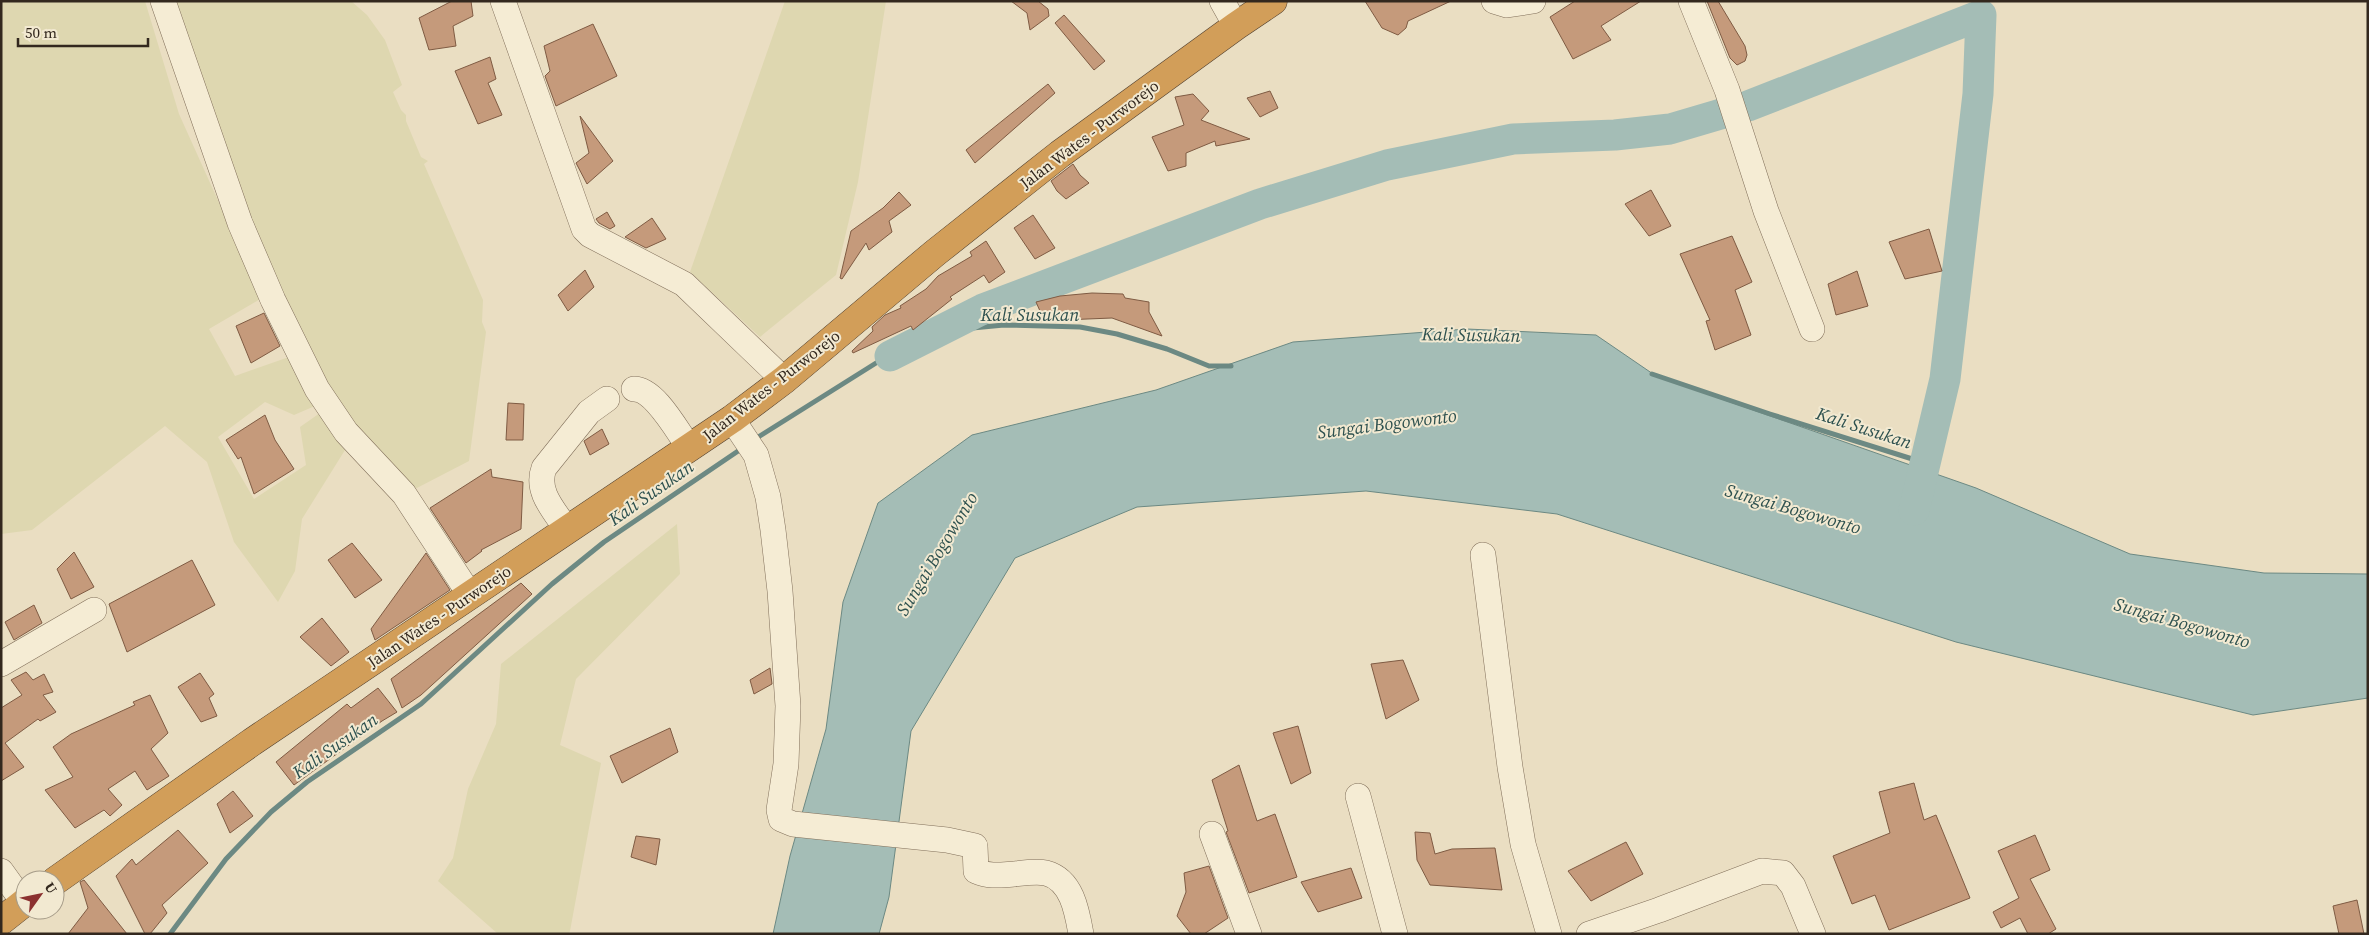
<svg xmlns="http://www.w3.org/2000/svg" width="2369" height="935" font-family="'Source Serif 4',serif">
<rect width="100%" height="100%" fill="#eadec2"/>
<g fill="#ded7b0">
<polygon points="1,1 145,1 179,114 262,298 209,329 235,376 289,357 315,406 294,415 265,402 218,437 254,499 306,465 300,427 320,413 345,450 302,519 295,571 278,602 234,542 207,462 165,426 32,530 1,534"/>
<polygon points="170,1 351,1 367,15 385,40 402,85 393,92 401,110 406,115 406,121 421,157 428,161 424,164 483,300 482,322 486,332 469,461 413,490 325,389 253,231"/>
<polygon points="785,1 886,1 858,182 836,275 760,337 690,272"/>
<polygon points="677,524 680,574 576,679 560,745 601,763 570,931 569,934 498,934 438,881 453,858 468,789 496,724 501,664"/>
</g>
<polygon fill="#a4bdb6" stroke="#6c8983" points="1467,329 1596,335 1656,376 1976,488 2130,554 2264,573 2368,574 2368,698 2253,715 1956,642 1557,514 1366,491 1137,507 1015,558 911,731 889,897 879,934 773,934 790,856 826,729 843,602 878,503 972,435 1156,390 1293,342"/>
<g fill="none" stroke-linecap="round" stroke-linejoin="round">
<g stroke="#6c8983" stroke-width="5">
<polyline points="1652,374 1770,414 1925,463"/>
<polyline points="755,439 884,358 962,329 1004,325 1080,327 1117,334 1167,349 1209,366 1231,366"/>
<polyline points="170,934 226,859 271,812 307,782 421,704 552,584 604,542 744,447"/>
</g>
<polyline stroke="#a4bdb6" stroke-width="31" points="890,356 983,309 1260,204 1387,165 1513,139 1615,135 1670,129 1748,106 1981,15 1978,94 1945,379 1914,510"/>
</g>
<g fill="#c59a7b" stroke="#7f5b43">
<polygon points="452,1 471,1 473,16 453,26 456,46 429,50 419,18"/>
<polygon points="1011,1 1038,1 1048,9 1049,16 1030,30 1027,13"/>
<polygon points="1365,1 1451,1 1408,21 1406,28 1398,35 1382,28"/>
<polygon points="1575,1 1641,1 1601,26 1611,40 1573,59 1550,17"/>
<polygon points="1707,1 1718,1 1745,46 1747,55 1745,61 1737,65 1730,58"/>
<polygon points="1064,15 1105,61 1094,70 1055,23"/>
<polygon points="593,24 617,76 556,106 545,76 550,71 544,46"/>
<polygon points="490,57 496,79 488,83 502,115 478,124 455,71"/>
<polygon points="1048,84 1055,93 975,163 966,150"/>
<polygon points="1270,91 1278,108 1260,117 1247,98"/>
<polygon points="1193,94 1209,111 1201,120 1250,139 1216,146 1215,141 1186,153 1186,166 1168,171 1152,137 1184,125 1175,97"/>
<polygon points="580,116 613,161 587,184 576,163 589,153"/>
<polygon points="1073,164 1080,175 1089,183 1066,199 1057,191 1051,181"/>
<polygon points="1651,190 1671,226 1649,236 1625,204"/>
<polygon points="899,192 911,205 889,221 892,232 869,250 866,243 842,279 840,278 851,231 883,208"/>
<polygon points="607,212 615,226 610,229 599,223 596,219"/>
<polygon points="1033,215 1055,248 1035,259 1014,228"/>
<polygon points="652,218 666,239 646,248 625,237"/>
<polygon points="1929,229 1942,271 1905,279 1889,242"/>
<polygon points="1732,236 1752,282 1735,290 1751,335 1715,350 1706,321 1710,320 1680,254"/>
<polygon points="986,241 1005,272 989,283 984,275 950,297 952,299 913,330 911,326 853,353 852,351 873,331 872,327 885,315 901,308 900,306 926,289 938,276 972,256 970,252"/>
<polygon points="585,270 594,287 568,311 558,295"/>
<polygon points="1857,271 1868,306 1836,315 1828,284"/>
<polygon points="1092,293 1123,294 1125,298 1149,302 1149,312 1162,336 1112,318 1038,321 1040,311 1036,302 1060,296"/>
<polygon points="264,313 280,346 251,363 236,326"/>
<polygon points="508,403 524,404 523,440 506,440"/>
<polygon points="265,415 275,440 294,469 254,494 241,457 238,459 226,440"/>
<polygon points="602,429 609,444 590,455 584,441"/>
<polygon points="491,469 492,477 523,482 521,529 481,550 482,551 466,563 430,508"/>
<polygon points="352,543 382,580 355,598 328,560"/>
<polygon points="74,552 94,587 71,599 57,569"/>
<polygon points="426,553 450,590 375,640 371,629"/>
<polygon points="192,560 215,605 127,652 109,604"/>
<polygon points="521,583 532,594 421,695 402,708 391,679"/>
<polygon points="34,605 42,623 14,640 5,622"/>
<polygon points="322,618 349,652 331,666 300,637"/>
<polygon points="1403,660 1419,700 1386,719 1371,664"/>
<polygon points="770,668 772,684 754,694 750,680"/>
<polygon points="26,672 33,680 44,674 53,692 43,695 56,712 40,721 38,719 5,743 24,767 1,781 1,708 22,695 11,680"/>
<polygon points="200,673 214,694 209,698 217,716 201,722 178,687"/>
<polygon points="378,688 397,712 382,721 294,785 276,762 347,704 351,708"/>
<polygon points="150,695 168,733 151,749 169,776 147,790 135,771 108,789 122,805 110,816 104,810 75,828 45,790 73,777 53,747 71,734 135,705 133,702"/>
<polygon points="1298,726 1311,773 1291,784 1273,733"/>
<polygon points="670,728 678,752 622,783 610,756"/>
<polygon points="1239,765 1257,821 1275,814 1297,877 1249,893 1226,832 1228,831 1212,780"/>
<polygon points="1914,783 1924,820 1936,815 1970,898 1889,930 1875,895 1852,904 1833,856 1890,833 1879,792"/>
<polygon points="233,791 253,816 230,833 217,804"/>
<polygon points="178,830 208,863 162,905 167,913 150,934 145,934 116,876 132,859 136,865"/>
<polygon points="1415,832 1430,833 1435,854 1452,849 1495,848 1502,890 1430,885 1417,860"/>
<polygon points="2035,835 2050,870 2030,879 2056,929 2048,934 2028,934 2020,918 2001,928 1993,912 2019,898 1998,851"/>
<polygon points="636,836 660,839 656,865 631,857"/>
<polygon points="1626,842 1643,874 1591,901 1568,871"/>
<polygon points="1209,866 1228,918 1204,934 1191,934 1177,916 1186,892 1184,873"/>
<polygon points="1351,868 1362,898 1318,912 1301,882"/>
<polygon points="84,880 127,934 68,934 88,908 80,882"/>
<polygon points="2357,900 2364,934 2339,934 2333,906"/>
</g>
<g fill="none" stroke-linecap="round" stroke-linejoin="round">
<g stroke="#82705b" stroke-width="26">
<g id="minor">
<polyline points="163,1 240,223 273,300 317,389 346,432 404,494 470,595"/>
<polyline points="503,1 584,229 590,235 684,284 784,380"/>
<polyline points="1222,1 1236,26"/>
<polyline points="1494,1 1507,5 1533,1"/>
<polyline points="1691,1 1727,90 1766,211 1812,329"/>
<path d="M634 389C655 389 677 431 689 447"/>
<path d="M732 419 756 455 768 497 773 530 780 591 788 706 786 764 779 810 781 819 793 824 947 840 975 846 976 871C990 877 1000 875 1014 874 1023 873 1037 871 1046 873 1072 880 1077 911 1081 934"/>
<path d="M567 530C555 511 535 492 544 468L589 412 607 399"/>
<polyline points="1483,555 1510,767 1523,844 1549,934"/>
<polyline points="1,664 94,610"/>
<polyline points="1358,796 1395,934"/>
<polyline points="1212,834 1249,934"/>
<polyline points="1,871 24,903"/>
<polyline points="1589,934 1659,910 1762,871 1783,873 1793,886 1813,934"/>
</g>
</g>
<g stroke="#503f2f" stroke-width="29">
<g id="highway">
<polyline points="55,881 252,742 732,419 784,380 935,253 1060,154 1236,26 1273,1"/>
<polyline points="1,921 25,902"/>
</g>
</g>
<use href="#minor" stroke="#f5ecd4" stroke-width="25"/>
<use href="#highway" stroke="#d29e59" stroke-width="28"/>
</g>
<g text-anchor="middle" stroke-width="4" stroke-linejoin="round" paint-order="stroke">
<g font-size="16" fill="#33281e" stroke="#f2e9d1">
<text transform="translate(1089 134) rotate(-37)" y="6">Jalan Wates - Purworejo</text>
<text transform="translate(771 385) rotate(-38)" y="6">Jalan Wates - Purworejo</text>
<text transform="translate(439 616) rotate(-34)" y="6">Jalan Wates - Purworejo</text>
</g>
<g font-size="18" font-style="italic" fill="#2e514f" stroke="#f2e9d1">
<text x="1030" y="321">Kali Susukan</text>
<text transform="translate(1471 335) rotate(1)" y="6">Kali Susukan</text>
<text transform="translate(1387 424) rotate(-7)" y="6">Sungai Bogowonto</text>
<text transform="translate(1864 428) rotate(18)" y="6">Kali Susukan</text>
<text transform="translate(651 493) rotate(-35)" y="6">Kali Susukan</text>
<text transform="translate(1793 509) rotate(16)" y="6">Sungai Bogowonto</text>
<text transform="translate(937 554) rotate(-59)" y="6">Sungai Bogowonto</text>
<text transform="translate(2182 623) rotate(16)" y="6">Sungai Bogowonto</text>
<text transform="translate(335 746) rotate(-35)" y="6">Kali Susukan</text>
</g>
</g>
<rect width="2369" height="935" fill="none" stroke="#33281e" stroke-width="5"/>
<g transform="translate(40 895) rotate(57)"><circle r="24" fill="#f2e9d1" stroke="#a69c89"/>
<path d="M0-4L9 19L0 12L-9 19Z" fill="#8b3130"/>
<text y="-8" font-size="14" font-weight="bold" text-anchor="middle" fill="#33281e">U</text>
</g>
<path d="M18 38v8h130v-8" fill="none" stroke="#33281e" stroke-width="2.5"/>
<text x="25" y="38" font-size="15" fill="#33281e" stroke="#f2e9d1" stroke-width="4" paint-order="stroke">50 m</text>
</svg>
